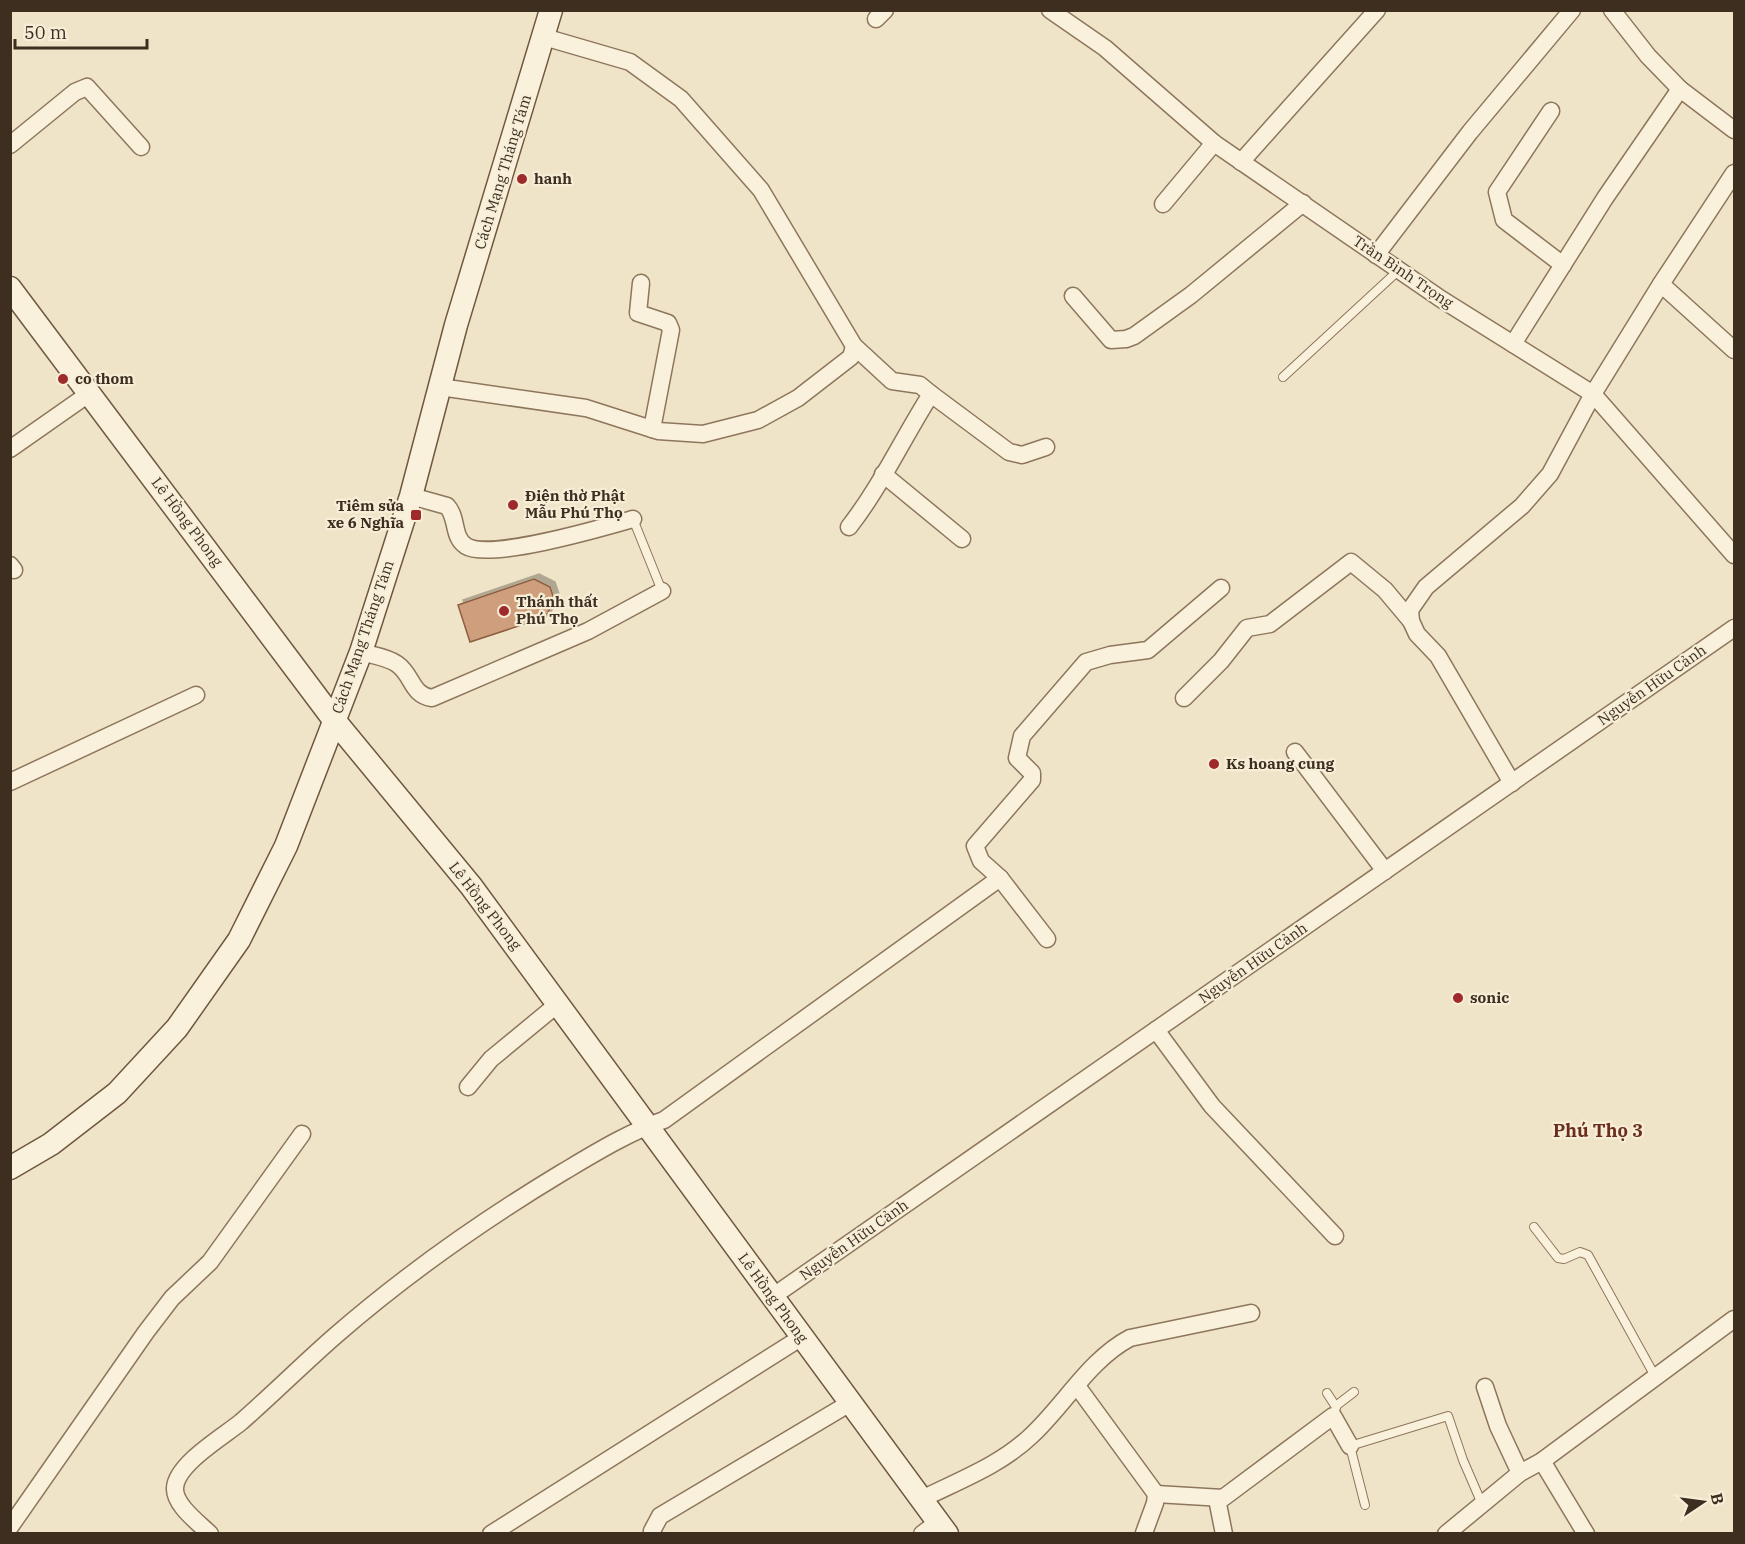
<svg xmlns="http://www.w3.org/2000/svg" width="1745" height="1544" font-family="'IBM Plex Serif',serif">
<defs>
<filter id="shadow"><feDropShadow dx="5" dy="-5" stdDeviation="0" flood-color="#0004"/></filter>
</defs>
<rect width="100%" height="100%" fill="#f0e4c8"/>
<polygon fill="#cf9f7d" stroke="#8d5f41" stroke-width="1.5" filter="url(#shadow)" points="534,579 550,587 554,599 546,617 470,642 458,605"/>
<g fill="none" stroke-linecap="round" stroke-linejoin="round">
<g stroke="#8d765c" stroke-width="10">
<g id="lane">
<polyline points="1283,377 1399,270"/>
<polyline points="633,519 662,591"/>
<polyline points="1534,1227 1558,1258 1564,1259 1580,1252 1588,1255 1656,1378"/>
<polyline points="1327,1393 1336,1407"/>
<polyline points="1333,1416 1337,1405 1354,1392"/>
<polyline points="1365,1505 1350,1446 1448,1416 1463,1460 1482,1504"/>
</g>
</g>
<g stroke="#8d765c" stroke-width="19">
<g id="street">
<polyline points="1050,10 1105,48 1214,143 1441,299 1593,394 1734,555"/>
<polyline points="1612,10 1648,56 1680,89 1734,130"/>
<polyline points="876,19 885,10"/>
<polyline points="1551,111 1497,192 1504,220 1563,265"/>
<polyline points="10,145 75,92 87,87 141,147"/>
<polyline points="1241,162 1377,10"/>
<polyline points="1163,204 1214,143"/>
<polyline points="1376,255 1470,132 1572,10"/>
<polyline points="641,283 638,313 668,323 671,330 652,429"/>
<polyline points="1661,284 1734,350"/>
<polyline points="1073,296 1111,340 1126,339 1134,336 1191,295 1303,203"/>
<polyline points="1513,344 1605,198 1680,89"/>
<polyline points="440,387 586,408 658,431 703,434 758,420 798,398 851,357 854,346 761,190 681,99 630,62 544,37"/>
<polyline points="931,394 1009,452 1022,455 1046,447"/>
<polyline points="10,449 90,393"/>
<polyline points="883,474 962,539"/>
<path d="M411 496 447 506C458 518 452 537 466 546 489 561 605 527 633 519"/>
<path d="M849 527C881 486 903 438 931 394L920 385 892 381 854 346"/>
<polyline points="10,565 14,570"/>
<path d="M361 652C371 655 387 657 397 664 413 675 411 695 432 698L588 631 662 591"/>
<polyline points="1184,698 1221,661 1247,628 1270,624 1351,562 1385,590 1411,621"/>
<polyline points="1295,752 1385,871"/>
<polyline points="10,782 196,695"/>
<polyline points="1512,783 1438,656 1417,634 1411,621 1410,610 1426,587 1522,506 1550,474 1593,394 1661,284 1734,173"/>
<polyline points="1000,878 1047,939"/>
<polyline points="1156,1030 1212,1106 1335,1236"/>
<polyline points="468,1087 491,1059 559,1003"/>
<polyline points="772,1297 1734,628"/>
<polyline points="1077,1386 1156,1494 1155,1503 1144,1533"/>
<polyline points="1485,1387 1498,1426 1520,1473"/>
<polyline points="1542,1461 1586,1534"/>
<polyline points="1156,1494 1223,1498 1333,1416 1350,1446"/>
<path d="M922 1499C960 1480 1001 1465 1032 1435 1065 1404 1090 1359 1130 1338L1251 1313"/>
<polyline points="1217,1499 1224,1534"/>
<polyline points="10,1527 146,1332 172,1298 210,1262 302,1134"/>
<polyline points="652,1531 660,1516 850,1403"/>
<path d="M210 1534C199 1523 174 1505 175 1488 176 1464 224 1436 241 1422 273 1394 303 1364 335 1336 404 1276 485 1219 563 1172 595 1153 629 1132 664 1120L1000 878 981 861 975 846 1032 780V773L1017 758 1022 736 1086 662 1110 655 1148 650 1221 588"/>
<polyline points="491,1534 802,1337"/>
<polyline points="922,1534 938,1522"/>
<polyline points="1446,1534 1520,1473 1542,1461 1734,1319"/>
</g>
</g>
<g stroke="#6f573f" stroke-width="25">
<g id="secondary">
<polyline points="10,288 334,720 471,886 947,1534"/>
<polyline points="10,1168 51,1144 117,1093 177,1028 239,940 286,846 361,652 411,496 456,325 551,10"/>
</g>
</g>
<use href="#lane" stroke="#faf1dc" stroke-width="8"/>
<use href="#street" stroke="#faf1dc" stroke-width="16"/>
<use href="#secondary" stroke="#faf1dc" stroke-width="22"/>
</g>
<g fill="#9e2a2b" stroke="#f7eed8" stroke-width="2">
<circle cx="522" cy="179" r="6"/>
<circle cx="63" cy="379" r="6"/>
<circle cx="513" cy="505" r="6"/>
<rect x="410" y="509" width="12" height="12" rx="3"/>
<circle cx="504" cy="611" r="6"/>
<circle cx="1214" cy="764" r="6"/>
<circle cx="1458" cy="998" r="6"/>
</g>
<g text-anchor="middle" stroke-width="4.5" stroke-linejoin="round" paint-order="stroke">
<g font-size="15" fill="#3d2e20" stroke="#f7eed8">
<text transform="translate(503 172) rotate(-73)" y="5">Cách Mạng Tháng Tám</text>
<text transform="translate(1403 272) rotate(34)" y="5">Trần Bình Trọng</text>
<text transform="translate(187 522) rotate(53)" y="5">Lê Hồng Phong</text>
<text transform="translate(363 637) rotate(-71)" y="5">Cách Mạng Tháng Tám</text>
<text transform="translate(1652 685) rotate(-35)" y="5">Nguyễn Hữu Cảnh</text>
<text transform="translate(485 906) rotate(52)" y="5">Lê Hồng Phong</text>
<text transform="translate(1253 963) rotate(-35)" y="5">Nguyễn Hữu Cảnh</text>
<text transform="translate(854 1240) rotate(-35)" y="5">Nguyễn Hữu Cảnh</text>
<text transform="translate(773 1298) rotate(54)" y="5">Lê Hồng Phong</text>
</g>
<g font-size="15" font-weight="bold" fill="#3d2e20" stroke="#f7eed8" text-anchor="start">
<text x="534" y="184">hanh</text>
<text x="75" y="384">co thom</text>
<text x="525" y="501">Điện thờ Phật<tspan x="525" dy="17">Mẫu Phú Thọ</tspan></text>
<text x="404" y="511" text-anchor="end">Tiêm sửa<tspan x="404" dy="17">xe 6 Nghĩa</tspan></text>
<text x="516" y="607">Thánh thất<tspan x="516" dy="17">Phú Thọ</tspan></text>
<text x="1226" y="769">Ks hoang cung</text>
<text x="1470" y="1003">sonic</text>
</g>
<g font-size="18" font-weight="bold" fill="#6b2e1e" stroke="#f7eed8">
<text x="1598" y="1137">Phú Thọ 3</text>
</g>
</g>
<rect width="1745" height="1544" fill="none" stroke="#3d2e20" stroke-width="24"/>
<g transform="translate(1703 1502) rotate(77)" stroke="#f7eed8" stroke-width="4.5" paint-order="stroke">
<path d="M0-4.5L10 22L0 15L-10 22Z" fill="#3d2e20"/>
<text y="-9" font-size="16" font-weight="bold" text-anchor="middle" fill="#3d2e20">B</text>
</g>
<path d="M15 39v9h132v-9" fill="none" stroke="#3d2e20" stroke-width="3"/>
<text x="24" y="39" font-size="18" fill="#3d2e20" stroke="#f7eed8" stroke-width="4.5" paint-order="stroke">50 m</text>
</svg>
